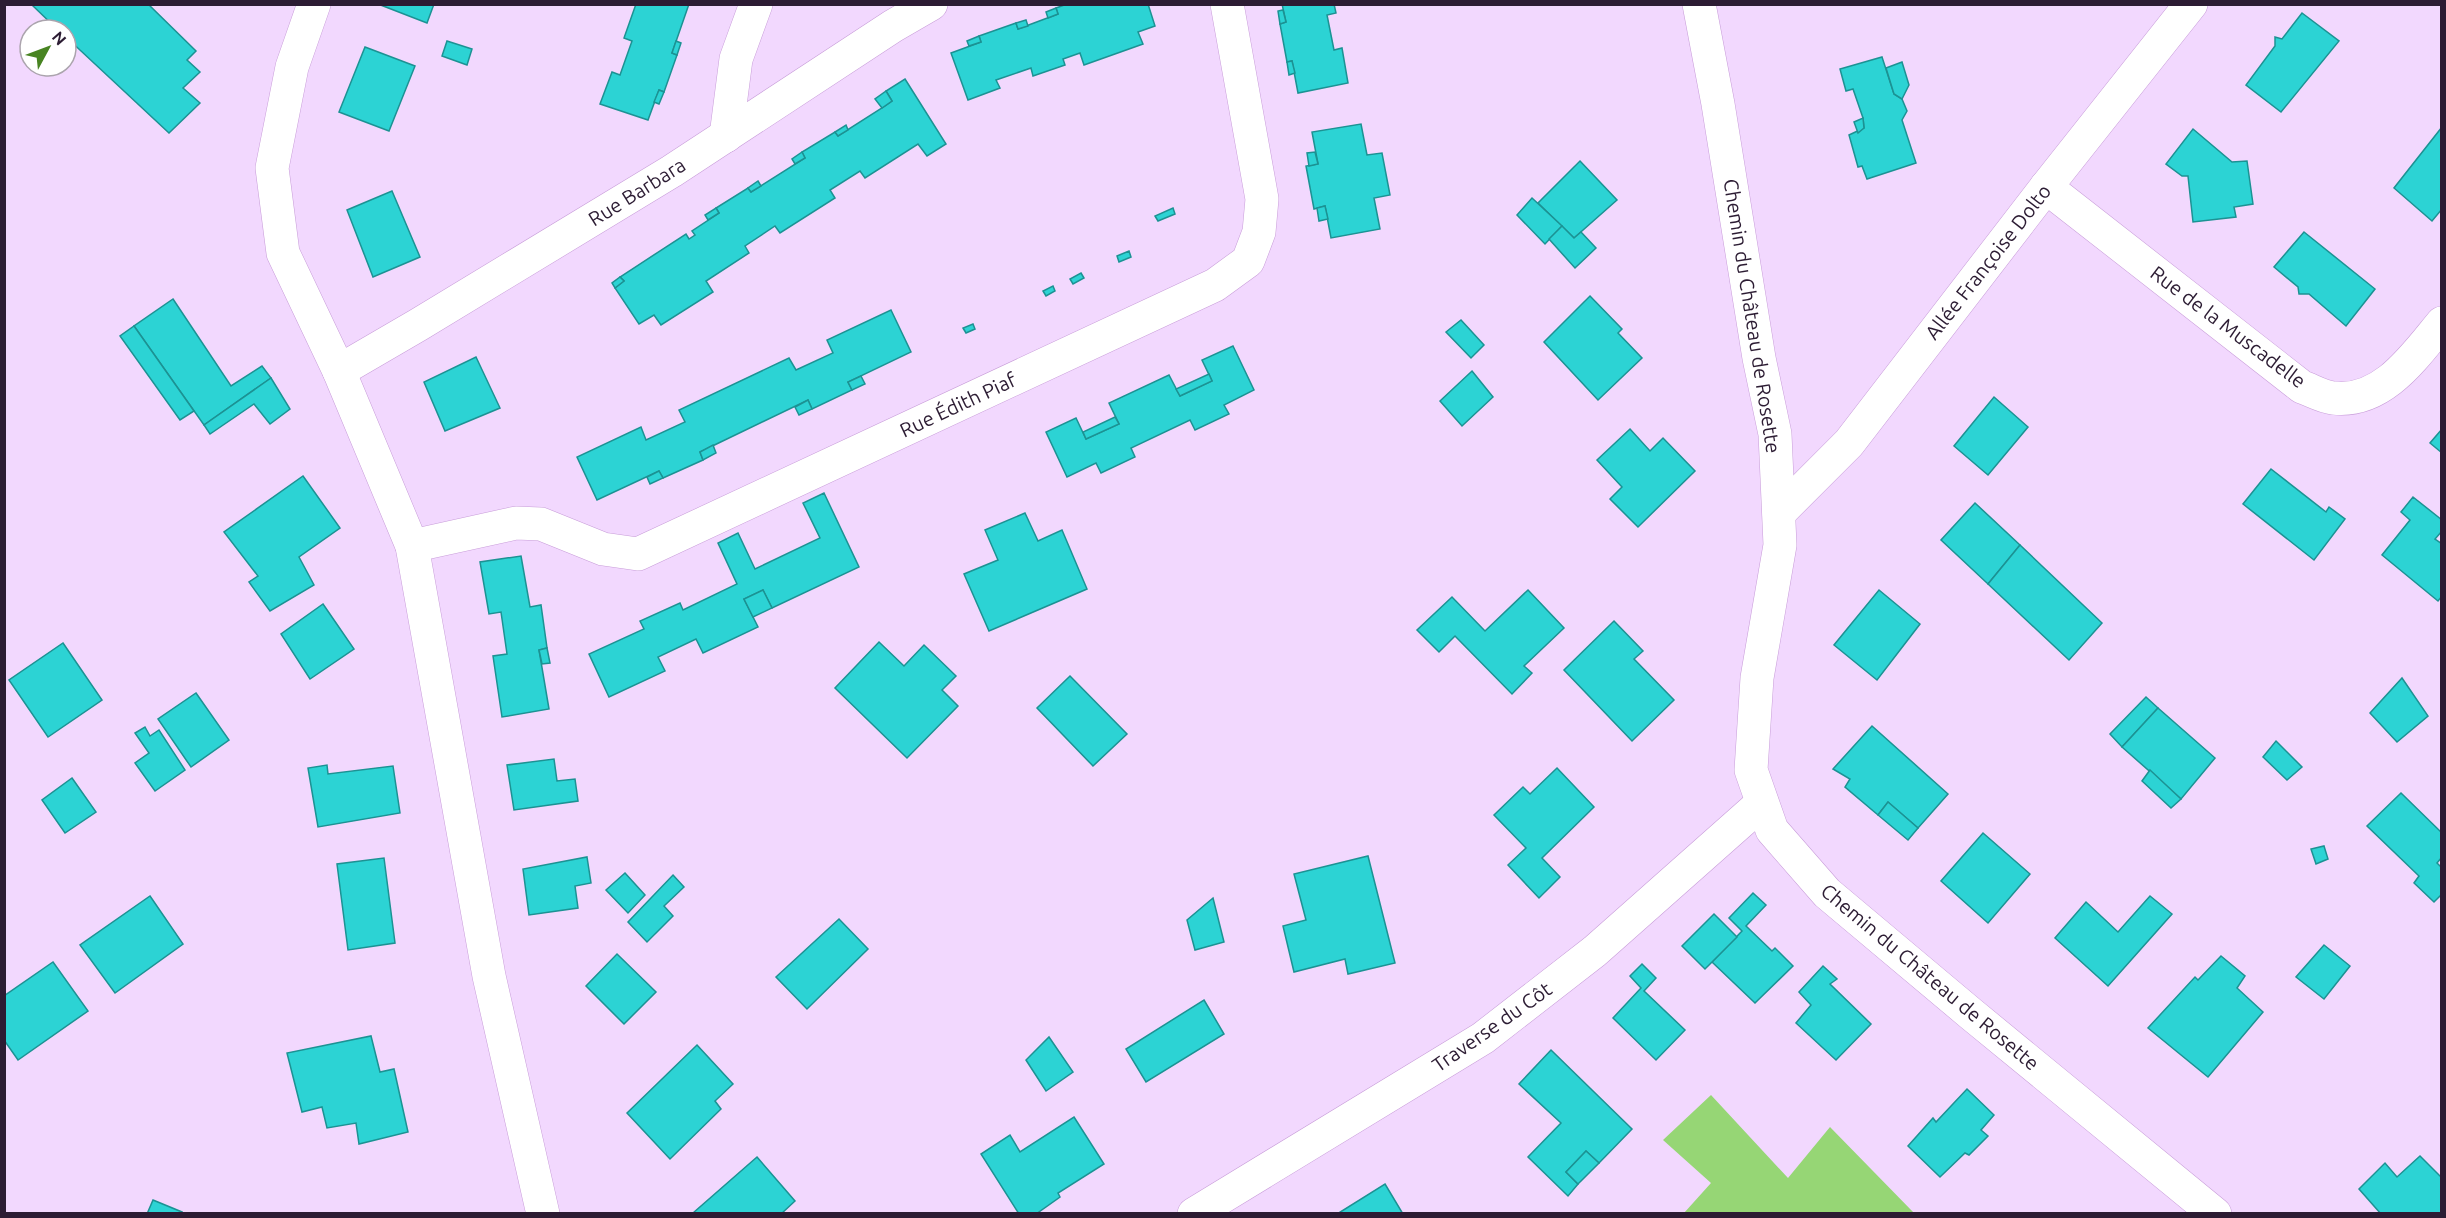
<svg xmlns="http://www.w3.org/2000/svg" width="2446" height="1218" font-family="Ubuntu,sans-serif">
<rect width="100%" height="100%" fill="#f2d8fe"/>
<polygon fill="#96d675" points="1711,1095 1788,1178 1830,1127 1914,1213 1684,1213 1711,1183 1663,1140"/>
<g fill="#2cd3d4" stroke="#1c9293" stroke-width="1.5">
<polygon points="31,4 148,4 196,51 187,60 200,72 183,88 200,103 169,133 66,37 66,30 58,30"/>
<polygon points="378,4 434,4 427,23"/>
<polygon points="636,4 689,4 672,53 677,55 664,92 659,90 648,120 600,104 612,72 620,75 632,41 624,38"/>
<polygon points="1067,4 1148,4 1155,26 1138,32 1143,44 1084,65 1080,53 1063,59 1065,65 1033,76 1031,68 996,80 1000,88 968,100 951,53 981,42 979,36 1016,23 1018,29 1058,14 1056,8"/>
<polygon points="1282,4 1334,4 1336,13 1327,15 1334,50 1342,48 1348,83 1298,93 1292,61 1287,62 1280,24 1286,22"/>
<polygon points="1056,8 1058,14 1048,18 1046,12"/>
<polygon points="1283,10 1286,22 1280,24 1278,11"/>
<polygon points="2302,13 2339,41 2281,112 2246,85 2275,46 2275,37 2282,39"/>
<polygon points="1026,20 1028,26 1018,29 1016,23"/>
<polygon points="979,36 981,42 969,46 967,41"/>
<polygon points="447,41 472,49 467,65 442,56"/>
<polygon points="676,41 681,43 677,55 672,53"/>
<polygon points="365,47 415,66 389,131 339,112"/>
<polygon points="1882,57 1894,94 1902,99 1907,111 1902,120 1916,163 1867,179 1862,166 1858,167 1849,135 1864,128 1863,118 1853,89 1846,91 1840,69"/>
<polygon points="1292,61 1295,73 1289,75 1287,62"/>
<polygon points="1902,62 1909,85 1902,99 1894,94 1886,68"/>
<polygon points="905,79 946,144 927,156 918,144 865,178 860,171 830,190 835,198 780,233 775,226 745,246 749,253 706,281 713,292 661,325 654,315 639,324 615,288 624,281 620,277 686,234 689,239 695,235 692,231 719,213 716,208 748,188 751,192 805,158 802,152 835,132 838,136 882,108 892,101 886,91"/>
<polygon points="659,90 664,92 659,104 654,102"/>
<polygon points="886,91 892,101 882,108 875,99"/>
<polygon points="1863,118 1864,128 1858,133 1854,122"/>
<polygon points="1361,124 1367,155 1382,153 1390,195 1374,198 1380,229 1331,238 1325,206 1314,209 1306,166 1318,164 1312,132"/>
<polygon points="846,125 848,130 838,136 835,132"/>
<polygon points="2442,127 2442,209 2432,221 2394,188"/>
<polygon points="2193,129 2232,162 2247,161 2253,204 2234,207 2236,217 2193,222 2188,176 2182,176 2166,164"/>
<polygon points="802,152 805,158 795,164 792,159"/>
<polygon points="1315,152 1318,164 1309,166 1307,153"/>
<polygon points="1580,161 1617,200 1574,238 1538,203"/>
<polygon points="758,181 761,186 751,192 748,188"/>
<polygon points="392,191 420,257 373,277 347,210"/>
<polygon points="1532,198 1562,226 1545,244 1517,215"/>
<polygon points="1325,206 1328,219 1319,221 1317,208"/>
<polygon points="716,208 719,213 708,220 705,215"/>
<polygon points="1173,208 1175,214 1158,221 1155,216"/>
<polygon points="1562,226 1574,238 1581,232 1596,248 1575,268 1549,239"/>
<polygon points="2304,232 2375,289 2346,326 2309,294 2299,294 2298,287 2274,267"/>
<polygon points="1129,251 1131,257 1119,262 1117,256"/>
<polygon points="1081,273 1084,278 1073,284 1070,279"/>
<polygon points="620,277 624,281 615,288 612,283"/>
<polygon points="1053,286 1055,291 1046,296 1043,291"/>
<polygon points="1590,296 1622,329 1618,333 1642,358 1598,400 1544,342"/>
<polygon points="173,299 231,386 262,366 271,378 204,425 134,326"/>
<polygon points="891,310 911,352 848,382 852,390 812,409 808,400 700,452 703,460 663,478 659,471 597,500 577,457 641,427 646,440 685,422 679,410 789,358 796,370 833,353 827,340"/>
<polygon points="1461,320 1484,345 1471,358 1446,332"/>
<polygon points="973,324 975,329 966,333 963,328"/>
<polygon points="134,326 194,411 180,420 120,336"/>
<polygon points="1233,346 1254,390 1224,405 1229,414 1195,430 1190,420 1131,448 1135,457 1101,473 1096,463 1067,477 1046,432 1076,418 1086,439 1119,424 1109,403 1169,375 1180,396 1212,381 1202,360"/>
<polygon points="476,357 500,408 445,431 424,382"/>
<polygon points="1472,371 1493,397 1462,426 1440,401"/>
<polygon points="1209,374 1212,381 1180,396 1176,389"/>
<polygon points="861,376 865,384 852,390 848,382"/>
<polygon points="271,378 290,409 270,424 254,404 210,434 204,425"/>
<polygon points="1994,397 2028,427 1988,475 1954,446"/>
<polygon points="808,400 812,409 799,415 795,407"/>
<polygon points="1115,417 1119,424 1086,439 1083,432"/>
<polygon points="1630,429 1650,451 1663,438 1695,471 1638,527 1610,499 1622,487 1597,460"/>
<polygon points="2442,429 2442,453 2430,443"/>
<polygon points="713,445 716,453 703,460 700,452"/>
<polygon points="2271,469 2326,512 2329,507 2345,519 2314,560 2243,504"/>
<polygon points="659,471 663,478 650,484 647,477"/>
<polygon points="303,476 340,528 299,557 314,585 270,611 249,582 258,576 224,532"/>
<polygon points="824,493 859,567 772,608 763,590 744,599 758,627 703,653 696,639 658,657 665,671 609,697 589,654 644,629 640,621 680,603 683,610 737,584 718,543 738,533 755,569 820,538 803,503"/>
<polygon points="2413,497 2442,520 2442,531 2435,539 2442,544 2442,596 2438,601 2382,555 2410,520 2401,512"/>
<polygon points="1975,503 2020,545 1988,584 1941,540"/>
<polygon points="1025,513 1038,541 1062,530 1087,589 989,631 964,574 998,560 985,530"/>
<polygon points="2020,545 2102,623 2069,660 1988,584"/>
<polygon points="521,556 530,607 541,605 547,648 539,650 549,709 502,717 493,656 507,654 501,612 489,614 480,562"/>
<polygon points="763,590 772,608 753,617 744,599"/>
<polygon points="1528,590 1564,628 1524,666 1532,673 1512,694 1455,636 1439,652 1417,630 1452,597 1485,631"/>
<polygon points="1879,590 1920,624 1877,680 1834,645"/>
<polygon points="323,604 354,649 310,679 281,634"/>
<polygon points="1614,621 1643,651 1634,659 1674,700 1632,741 1564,670"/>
<polygon points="879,642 904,666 924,645 956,676 942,690 958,706 907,758 835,688"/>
<polygon points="63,643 102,700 48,737 9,680"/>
<polygon points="547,648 550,663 542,664 539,650"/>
<polygon points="1070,676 1127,734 1093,766 1037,708"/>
<polygon points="2402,678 2428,716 2397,742 2370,713"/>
<polygon points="196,693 229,740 191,767 158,719"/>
<polygon points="2146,697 2158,708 2122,747 2110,734"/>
<polygon points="2158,708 2215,758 2181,799 2122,747"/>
<polygon points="1872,726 1948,794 1918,828 1888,802 1878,815 1845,787 1850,779 1833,769"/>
<polygon points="145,727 150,736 159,730 185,770 155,791 135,763 149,753 135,733"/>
<polygon points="2276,741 2302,767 2287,780 2263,757"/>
<polygon points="554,759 557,781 575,779 578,801 514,810 507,765"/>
<polygon points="327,765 328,774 393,766 400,813 318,827 308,768"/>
<polygon points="1557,768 1594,807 1542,858 1560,877 1539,898 1508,865 1526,848 1494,815 1523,787 1530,794"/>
<polygon points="2150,770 2181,799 2171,808 2142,781"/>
<polygon points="72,778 96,812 65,833 42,800"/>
<polygon points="2401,793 2442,833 2442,857 2437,863 2442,868 2442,894 2434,902 2414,883 2419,876 2367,826"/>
<polygon points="1888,802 1918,828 1908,840 1878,815"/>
<polygon points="1983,833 2030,874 1988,923 1941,881"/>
<polygon points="2324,846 2328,859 2316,864 2311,849"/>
<polygon points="1368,856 1395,963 1348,974 1345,959 1294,972 1283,926 1306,920 1294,874"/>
<polygon points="587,857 591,883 575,886 578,908 529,915 523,869"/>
<polygon points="384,858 395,943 348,950 337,864"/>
<polygon points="625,873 645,895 628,913 606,890"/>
<polygon points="673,875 684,887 664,906 673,916 647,942 628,922"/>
<polygon points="1753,893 1766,905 1746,926 1772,951 1775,948 1793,966 1755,1003 1712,962 1742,931 1729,918"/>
<polygon points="150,896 183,944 115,993 80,945"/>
<polygon points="2150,896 2172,914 2108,986 2055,938 2086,902 2118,932"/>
<polygon points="1213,898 1224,942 1195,950 1187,920"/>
<polygon points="1714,914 1737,937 1705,969 1682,946"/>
<polygon points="839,919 868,949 807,1009 776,977"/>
<polygon points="2324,945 2350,966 2324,999 2296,977"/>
<polygon points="617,954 656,992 624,1024 586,986"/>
<polygon points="2221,956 2245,976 2237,988 2263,1012 2208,1077 2148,1028 2195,977 2198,980"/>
<polygon points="53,962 88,1011 18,1060 4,1040 4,996"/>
<polygon points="1642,964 1656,978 1644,991 1685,1030 1656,1060 1613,1018 1641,988 1630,976"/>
<polygon points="1823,966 1837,979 1830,984 1871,1024 1836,1060 1796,1023 1811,1005 1799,992"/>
<polygon points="1204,1000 1224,1034 1146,1082 1126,1049"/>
<polygon points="371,1036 380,1072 394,1069 408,1132 359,1144 356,1123 327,1128 322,1107 302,1112 287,1053"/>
<polygon points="1049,1037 1073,1072 1046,1091 1026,1060"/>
<polygon points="697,1045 733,1084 715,1101 721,1109 670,1159 627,1113"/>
<polygon points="1551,1050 1632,1129 1599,1163 1586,1151 1566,1172 1578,1184 1568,1196 1528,1157 1561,1123 1519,1084"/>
<polygon points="1967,1089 1994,1115 1981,1130 1988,1136 1969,1155 1965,1153 1940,1177 1908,1146 1933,1118 1936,1122"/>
<polygon points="1074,1117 1104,1164 1058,1193 1060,1197 1036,1214 1019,1214 981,1154 1010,1135 1020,1152"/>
<polygon points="1586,1151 1599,1163 1578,1184 1566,1172"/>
<polygon points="2420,1156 2442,1178 2442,1214 2381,1214 2359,1189 2385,1163 2397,1177"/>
<polygon points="757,1157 795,1201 781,1214 693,1213"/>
<polygon points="1385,1184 1403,1214 1337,1214"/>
<polygon points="153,1200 182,1212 181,1214 147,1214"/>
</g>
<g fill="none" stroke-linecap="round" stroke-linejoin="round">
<g stroke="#c89dd9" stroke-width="34">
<g id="street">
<polyline points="314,4 292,67 272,168 283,253 339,371 412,546 489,976 543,1214"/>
<polyline points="1699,4 1718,104 1759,358 1775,434 1780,545 1757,678 1751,770 1772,830 1827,893 1970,1013 2215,1214"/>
<polyline points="726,136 736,59 756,4"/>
<path d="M2046 187 2302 387C2311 390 2323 397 2333 398 2382 404 2414 357 2442 323"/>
<polyline points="339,371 418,325 672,171 893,26 931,4"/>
<polyline points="1779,513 1849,443 2046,187 2191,4"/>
<polyline points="412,546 516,523 541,524 603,549 638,554 1215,285 1248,261 1259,232 1262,199 1227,4"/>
<polyline points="1194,1214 1483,1038 1595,951 1762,803"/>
</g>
</g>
<use href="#street" stroke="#fff" stroke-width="33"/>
</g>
<g text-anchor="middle" stroke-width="5" stroke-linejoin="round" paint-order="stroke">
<g font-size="20" fill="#2c1c33" stroke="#fff">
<text transform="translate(637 192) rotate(-32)" y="7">Rue Barbara</text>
<text transform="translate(1988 262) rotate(-52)" y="7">Allée Françoise Dolto</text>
<text transform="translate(1752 316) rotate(81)" y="7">Chemin du Château de Rosette</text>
<text transform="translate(2228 327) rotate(37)" y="7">Rue de la Muscadelle</text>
<text transform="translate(958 405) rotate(-25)" y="7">Rue Édith Piaf</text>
<text transform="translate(1930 977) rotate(40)" y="7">Chemin du Château de Rosette</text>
<text transform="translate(1492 1027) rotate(-35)" y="7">Traverse du Côt</text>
</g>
</g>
<rect width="2446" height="1218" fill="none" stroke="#2c1c33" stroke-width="12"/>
<g transform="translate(48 48) rotate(49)"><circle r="28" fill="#ffffff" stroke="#aba4ad" stroke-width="1.5"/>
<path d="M0-4.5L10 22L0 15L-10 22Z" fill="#488422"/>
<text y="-9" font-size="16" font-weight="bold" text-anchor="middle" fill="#2c1c33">N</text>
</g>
</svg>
